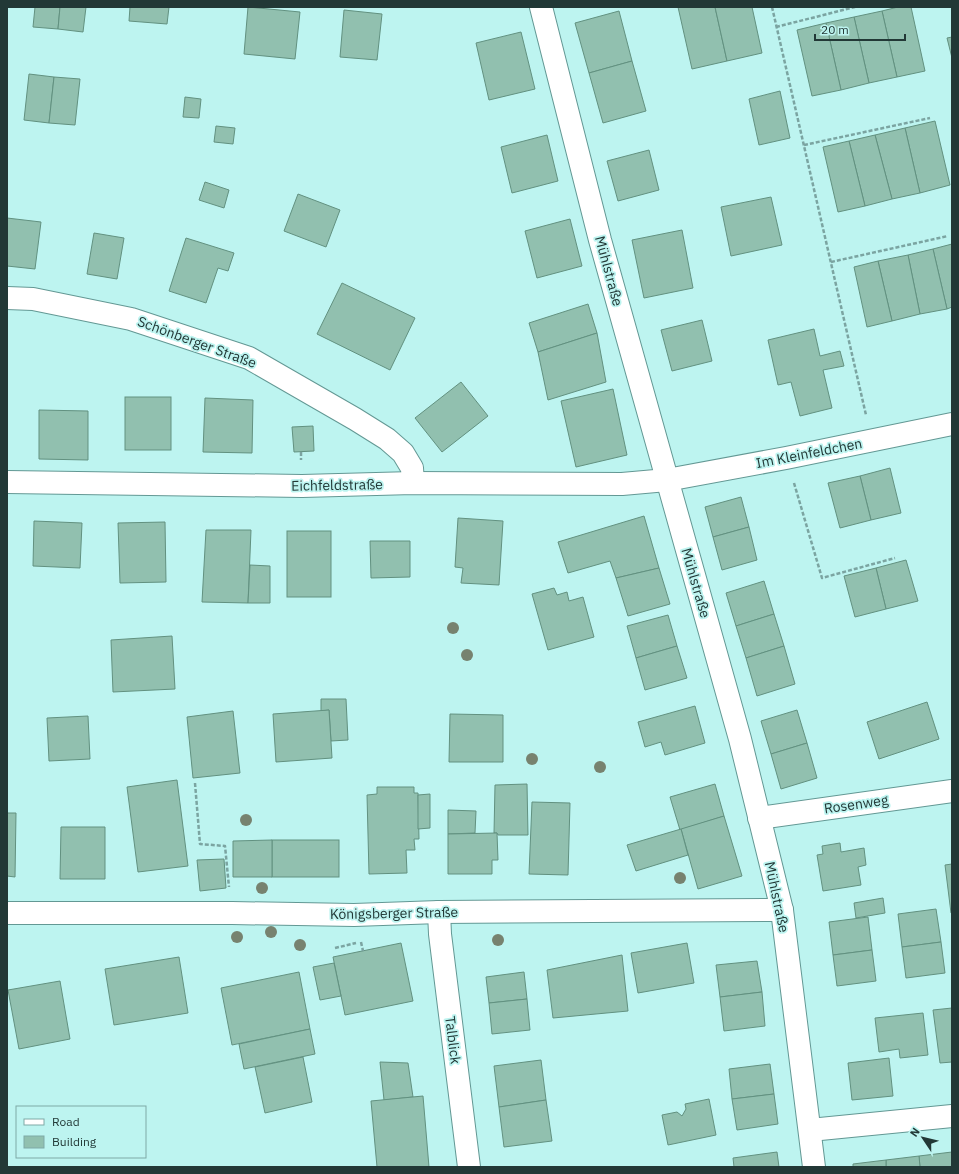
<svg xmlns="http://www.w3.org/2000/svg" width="959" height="1174" font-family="'IBM Plex Sans',sans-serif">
<rect width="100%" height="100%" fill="#bdf4f0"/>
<g fill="#91c0af" stroke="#629180">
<polygon points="35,7 60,7 58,29 33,27"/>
<polygon points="60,7 86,7 83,32 58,29"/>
<polygon points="130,7 169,7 167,24 129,21"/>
<polygon points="248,7 300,12 295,59 244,54"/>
<polygon points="678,7 715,7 727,61 692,69"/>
<polygon points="715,7 752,7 762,53 727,61"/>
<polygon points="898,7 911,7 925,71 897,77 882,11"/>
<polygon points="344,10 382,14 377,60 340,57"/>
<polygon points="619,11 632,61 589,73 575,23"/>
<polygon points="882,11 897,77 869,83 854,17"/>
<polygon points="854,17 869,83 841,90 826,23"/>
<polygon points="826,23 841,90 812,96 797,30"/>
<polygon points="521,32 535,89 489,100 476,43"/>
<polygon points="952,37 952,58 947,38"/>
<polygon points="632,61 646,111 603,123 589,73"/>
<polygon points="29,74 54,77 49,123 24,120"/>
<polygon points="54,77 80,79 75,125 49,123"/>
<polygon points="780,91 790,138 759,145 749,99"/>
<polygon points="185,97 201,99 199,118 183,117"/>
<polygon points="935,121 950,185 920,193 905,128"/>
<polygon points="216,126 235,128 233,144 214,142"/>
<polygon points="905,128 920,193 892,199 875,135"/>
<polygon points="547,135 558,181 512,193 501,147"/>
<polygon points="875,135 892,199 865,206 849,141"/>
<polygon points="849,141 865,206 838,212 823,147"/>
<polygon points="649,150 659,190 618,201 607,161"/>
<polygon points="205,182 229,190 224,208 199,200"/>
<polygon points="298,194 340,210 326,247 284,231"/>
<polygon points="771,197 782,245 731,256 721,207"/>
<polygon points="7,218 41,222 35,269 7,266"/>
<polygon points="570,219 582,266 537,278 525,231"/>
<polygon points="682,230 693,288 644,298 632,240"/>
<polygon points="94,233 124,238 117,279 87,274"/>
<polygon points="186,238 234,253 228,271 218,268 206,303 169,291"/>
<polygon points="952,244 952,307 947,309 933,249"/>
<polygon points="933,249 947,309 920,314 908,255"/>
<polygon points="908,255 920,314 892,321 878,261"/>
<polygon points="878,261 892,321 867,327 854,267"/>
<polygon points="342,283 415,318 390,370 317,334"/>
<polygon points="588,304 597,333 538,352 529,323"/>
<polygon points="702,320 712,361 672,371 661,330"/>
<polygon points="814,329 820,356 840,351 844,366 823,370 832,408 800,416 791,382 778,385 768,340"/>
<polygon points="597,333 606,382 548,400 538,352"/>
<polygon points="461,382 488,416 442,452 415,418"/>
<polygon points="613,389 627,455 576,467 561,401"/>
<rect x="125" y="397" width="46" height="53"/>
<polygon points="205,398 253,400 252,453 203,452"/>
<polygon points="39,410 88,411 88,460 39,459"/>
<polygon points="313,426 314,451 294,452 292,427"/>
<polygon points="890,468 901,513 871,520 860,476"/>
<polygon points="860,476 871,520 840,528 828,483"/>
<polygon points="741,497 749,527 713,537 705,507"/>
<polygon points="644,516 659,568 616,578 610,561 568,573 558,542"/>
<polygon points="458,518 503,521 499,585 461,583 463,568 455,567"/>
<polygon points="34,521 82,523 80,568 33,566"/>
<polygon points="165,522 166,582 120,583 118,523"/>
<polygon points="749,527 757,560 722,570 713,537"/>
<polygon points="206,530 251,530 248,603 202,602"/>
<rect x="287" y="531" width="44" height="66"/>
<polygon points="370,541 410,541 410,577 371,578"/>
<polygon points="906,560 918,601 886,609 876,568"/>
<polygon points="250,565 270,566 270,603 248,603"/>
<polygon points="659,568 670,604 628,616 616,578"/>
<polygon points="876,568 886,609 855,617 844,576"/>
<polygon points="764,581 774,614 736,626 726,593"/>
<polygon points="554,588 557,595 567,592 569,601 583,597 594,637 548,650 532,594"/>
<polygon points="774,614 784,646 746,658 736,626"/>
<polygon points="668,615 677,646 636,658 627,626"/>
<polygon points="172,636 175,689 113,692 111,640"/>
<polygon points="677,646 687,678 645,690 636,658"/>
<polygon points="784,646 795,684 757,696 746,658"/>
<polygon points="321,699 346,699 348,740 331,741 329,710 321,711"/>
<polygon points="927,702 939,739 879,759 867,722"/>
<polygon points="695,706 705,743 665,755 661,742 645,747 638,722"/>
<polygon points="329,710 332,758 276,762 273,714"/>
<polygon points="797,710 807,743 771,754 761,721"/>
<polygon points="233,711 240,773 193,778 187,717"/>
<polygon points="450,714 503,715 503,762 449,762"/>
<polygon points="88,716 90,759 49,761 47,718"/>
<polygon points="807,743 817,778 781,789 771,754"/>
<polygon points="177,780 188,866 138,872 127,787"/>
<polygon points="527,784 528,835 498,835 497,833 494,833 495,785"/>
<polygon points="715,784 724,816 680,830 670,797"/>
<polygon points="377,787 414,787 414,793 418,793 419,839 414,839 415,850 406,850 407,873 369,874 367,795 377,794"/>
<polygon points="430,794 430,828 418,829 418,795"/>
<polygon points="532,802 570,803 568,875 529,874"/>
<polygon points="448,810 476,811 475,833 448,834"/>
<polygon points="7,813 16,813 15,877 7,876"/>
<polygon points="724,816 742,876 698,889 681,829"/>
<polygon points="61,827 105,827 105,879 60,879"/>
<polygon points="681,829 688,855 636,871 627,845"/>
<polygon points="497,833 498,860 492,860 492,874 448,874 448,834"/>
<rect x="272" y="840" width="67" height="37"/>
<polygon points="272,840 272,877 233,877 233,841"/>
<polygon points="840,843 841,852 864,848 866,865 858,867 861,885 823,891 817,855 823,854 822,846"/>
<polygon points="224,859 226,888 200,891 197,860"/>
<polygon points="952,864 952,913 951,913 945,865"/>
<polygon points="883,898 885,913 856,918 854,903"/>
<polygon points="936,909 941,942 902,947 898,914"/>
<polygon points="868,917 872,950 833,955 829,922"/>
<polygon points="941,942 945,973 906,978 902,947"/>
<polygon points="401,943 413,1001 345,1015 333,957"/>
<polygon points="687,943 694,983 638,993 631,953"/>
<polygon points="872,950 876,981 837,986 833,955"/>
<polygon points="622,955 628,1011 553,1018 547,970"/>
<polygon points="179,957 188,1013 114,1025 105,969"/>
<polygon points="757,961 762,992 720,997 716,965"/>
<polygon points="334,963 341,996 320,1000 313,967"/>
<polygon points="299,972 310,1029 232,1045 221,988"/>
<polygon points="524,972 527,999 489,1003 486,977"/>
<polygon points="60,981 70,1039 19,1049 8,990"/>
<polygon points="762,992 765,1026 724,1031 720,997"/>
<polygon points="527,999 530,1030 492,1034 489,1003"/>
<polygon points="952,1008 952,1062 940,1063 933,1010"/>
<polygon points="923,1013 928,1055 900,1058 899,1049 879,1052 875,1018"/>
<polygon points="310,1029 315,1054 244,1069 239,1044"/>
<polygon points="303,1057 312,1102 265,1113 255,1067"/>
<polygon points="889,1058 893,1096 852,1100 848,1063"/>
<polygon points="541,1060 546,1100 499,1107 494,1066"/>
<polygon points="380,1062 408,1063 413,1097 384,1100"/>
<polygon points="770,1064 774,1094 732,1099 729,1069"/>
<polygon points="774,1094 778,1124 737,1130 732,1099"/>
<polygon points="423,1096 429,1167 377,1167 371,1101"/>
<polygon points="709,1099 716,1135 668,1145 662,1115 677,1112 682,1116 686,1109 685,1104"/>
<polygon points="546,1100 552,1141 504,1147 499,1107"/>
<polygon points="777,1152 779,1167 734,1167 733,1158"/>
<polygon points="952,1152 952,1167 920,1167 919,1156"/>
<polygon points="919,1156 920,1167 886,1167 886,1160"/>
<polygon points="886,1160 886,1167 853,1167 853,1164"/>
</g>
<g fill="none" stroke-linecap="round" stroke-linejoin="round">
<g stroke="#639894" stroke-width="24">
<g id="minor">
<polyline points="541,7 600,240 740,739 782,910 814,1167"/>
<polyline points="7,298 33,299 131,319 249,358 355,419 387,439 403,453 412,468 413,483"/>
<polyline points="7,482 302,486 413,483 622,484 667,480 786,458 952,424"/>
<polyline points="759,818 952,791"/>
<polyline points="439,912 440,934 469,1167"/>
<polyline points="7,913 232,913 354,915 439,912 782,910"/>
<polyline points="810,1130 952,1116"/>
</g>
</g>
<g stroke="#7ba4a1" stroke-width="2.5" stroke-dasharray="4 2" stroke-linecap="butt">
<polyline points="772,7 866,415"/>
<polyline points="776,27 855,7"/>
<polyline points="804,145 930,118"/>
<polyline points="831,262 948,236"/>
<polyline points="301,452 301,460"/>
<polyline points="794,483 822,578 895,558"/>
<polyline points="195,783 200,844 225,846 229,887"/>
<polyline points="361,942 363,951"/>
<polyline points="335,948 356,943"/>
</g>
<use href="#minor" stroke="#fff" stroke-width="22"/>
</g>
<g fill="#77826f">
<circle cx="453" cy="628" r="6"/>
<circle cx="467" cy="655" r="6"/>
<circle cx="532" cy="759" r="6"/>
<circle cx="600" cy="767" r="6"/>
<circle cx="246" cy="820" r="6"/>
<circle cx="680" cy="878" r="6"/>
<circle cx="262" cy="888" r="6"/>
<circle cx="271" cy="932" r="6"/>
<circle cx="237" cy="937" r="6"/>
<circle cx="498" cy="940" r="6"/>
<circle cx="300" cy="945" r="6"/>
</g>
<g text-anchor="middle" stroke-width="3.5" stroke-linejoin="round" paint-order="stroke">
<g font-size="14" fill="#223836" stroke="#bdf4f0">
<text transform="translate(609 271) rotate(75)" y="5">Mühlstraße</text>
<text transform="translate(197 342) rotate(20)" y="5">Schönberger Straße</text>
<text transform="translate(809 453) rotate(-11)" y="5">Im Kleinfeldchen</text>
<text transform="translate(337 485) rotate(-1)" y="5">Eichfeldstraße</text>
<text transform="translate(696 583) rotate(74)" y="5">Mühlstraße</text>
<text transform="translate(856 804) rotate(-8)" y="5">Rosenweg</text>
<text transform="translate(777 897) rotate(78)" y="5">Mühlstraße</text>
<text transform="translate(394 913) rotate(-1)" y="5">Königsberger Straße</text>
<text transform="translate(453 1040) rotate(83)" y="5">Talblick</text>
</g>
</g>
<rect width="959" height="1174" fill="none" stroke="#223836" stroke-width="16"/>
<rect x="16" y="1106" width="130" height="52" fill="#bdf4f0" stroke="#7fa9a6"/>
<rect x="24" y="1119" width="20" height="6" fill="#ffffff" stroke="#7fa9a6"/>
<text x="52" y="1126" font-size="12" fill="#223836">Road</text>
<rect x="24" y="1136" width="20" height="12" fill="#91c0af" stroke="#7fa9a6"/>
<text x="52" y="1146" font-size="12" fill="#223836">Building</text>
<g transform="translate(923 1138) rotate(305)" stroke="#bdf4f0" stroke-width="3" paint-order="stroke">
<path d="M0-3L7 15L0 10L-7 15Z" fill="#223836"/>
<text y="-6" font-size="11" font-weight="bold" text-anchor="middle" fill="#223836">N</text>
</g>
<path d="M815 34v6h90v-6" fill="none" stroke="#223836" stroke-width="2"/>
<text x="821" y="34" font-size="12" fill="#223836" stroke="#bdf4f0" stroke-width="3" paint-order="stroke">20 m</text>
</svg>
